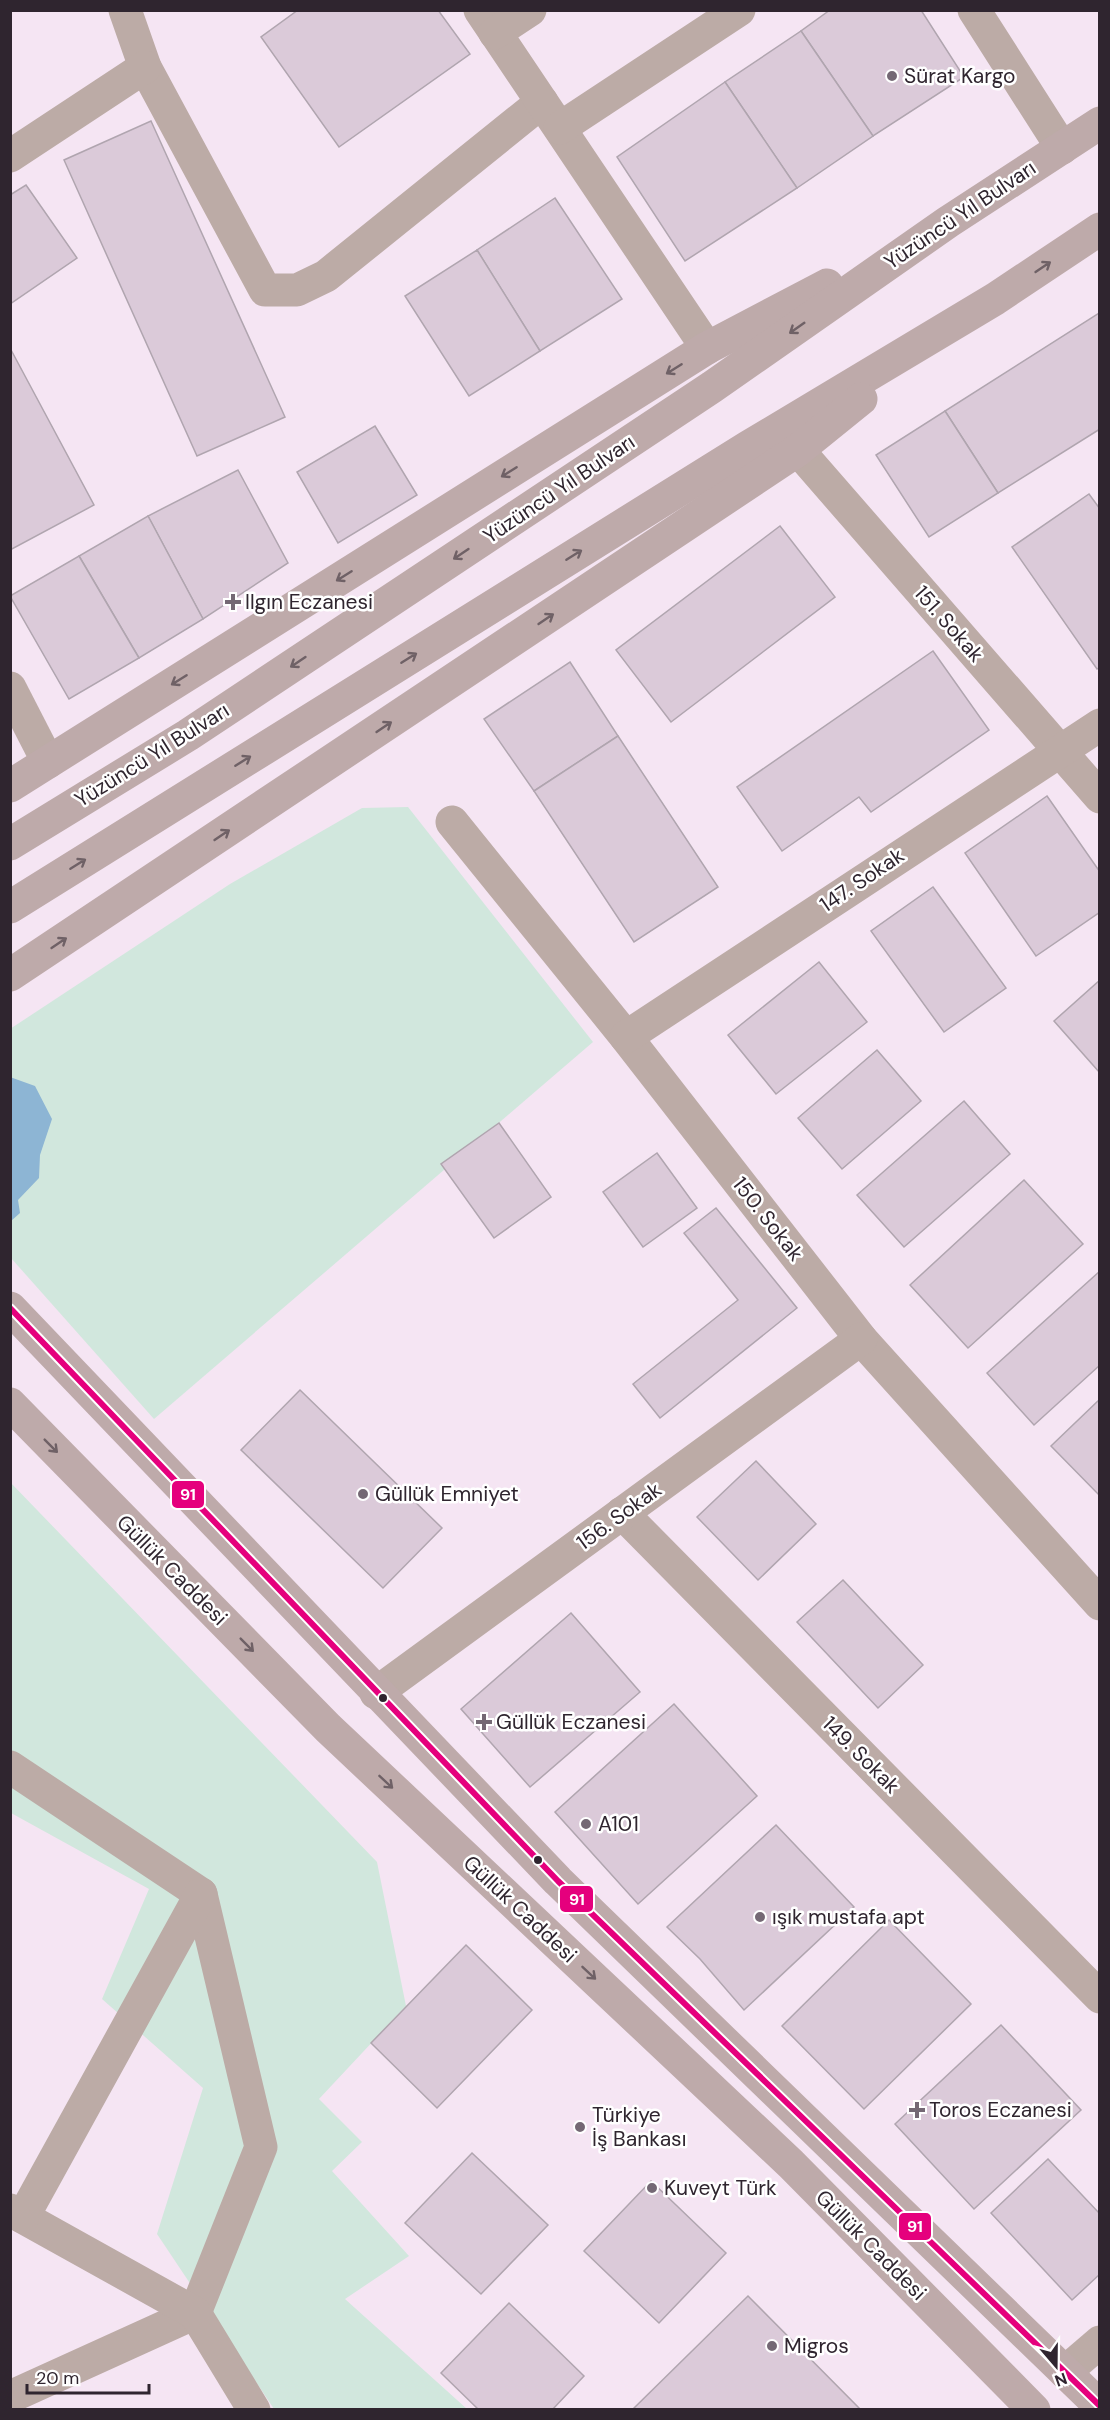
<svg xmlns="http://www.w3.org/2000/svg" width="1110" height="2420" font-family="'DM Sans',sans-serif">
<rect width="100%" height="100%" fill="#f5e5f3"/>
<g fill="#d1e7dd">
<polygon points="408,807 593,1042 154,1419 11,1258 10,1029 230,884 362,808"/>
<polygon points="10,1482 377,1862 406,2006 319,2099 362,2142 332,2171 409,2256 345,2299 467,2409 274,2409 157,2234 203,2088 102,1999 149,1889 11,1813"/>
</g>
<polygon fill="#8db5d4" points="10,1077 35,1086 52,1119 40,1155 39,1178 18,1200 20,1213 11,1221"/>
<g fill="#dbcad9" stroke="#b0a5af" stroke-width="1.5">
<polygon points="298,10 438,10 470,54 339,147 261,37"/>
<polygon points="830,10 921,10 964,77 873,136 801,31"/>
<polygon points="801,31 873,136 797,188 725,82"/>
<polygon points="725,82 797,188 685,261 617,157"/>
<polygon points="151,121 285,417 197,456 64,160"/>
<polygon points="26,185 77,258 10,304 10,195"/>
<polygon points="555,198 622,299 540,351 477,250"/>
<polygon points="477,250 540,351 469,396 405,296"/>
<polygon points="1099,313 1100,429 998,493 945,411"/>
<polygon points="10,348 94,505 10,550"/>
<polygon points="945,411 998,493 929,537 876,455"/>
<polygon points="375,426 417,495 338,543 297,472"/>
<polygon points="238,470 288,563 203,619 148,516"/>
<polygon points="1089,494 1100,509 1100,667 1097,669 1012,547"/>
<polygon points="148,516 203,619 139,658 79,556"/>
<polygon points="780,526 835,597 671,722 616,650"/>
<polygon points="79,556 139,658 69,699 10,596"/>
<polygon points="933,651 989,730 871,812 859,797 782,851 737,787"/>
<polygon points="570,662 618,736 534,791 484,719"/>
<polygon points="618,736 718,887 634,942 534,791"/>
<polygon points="1047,796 1100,872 1100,912 1036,956 965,853"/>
<polygon points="933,887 1006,988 944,1032 871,931"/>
<polygon points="819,962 867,1022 776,1094 728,1035"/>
<polygon points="1100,980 1100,1073 1054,1021"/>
<polygon points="877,1050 921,1101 842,1169 798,1118"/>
<polygon points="964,1101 1010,1154 904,1247 857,1195"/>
<polygon points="499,1123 551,1197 494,1238 441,1164"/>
<polygon points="657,1153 697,1208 643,1247 603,1192"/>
<polygon points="1024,1180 1083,1244 968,1348 910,1285"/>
<polygon points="716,1208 797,1308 660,1418 633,1384 738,1300 684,1233"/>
<polygon points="1100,1271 1100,1365 1034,1425 987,1373"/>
<polygon points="300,1390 442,1528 383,1588 241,1450"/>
<polygon points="1100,1399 1100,1496 1051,1446"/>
<polygon points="756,1461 816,1524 758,1580 697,1517"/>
<polygon points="843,1580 923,1665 878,1708 797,1622"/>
<polygon points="571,1613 640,1692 530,1787 461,1709"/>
<polygon points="674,1704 757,1796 638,1904 555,1812"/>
<polygon points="776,1825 854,1907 744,2010 700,1959 667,1927"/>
<polygon points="889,1920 971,2004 864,2109 782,2026"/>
<polygon points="466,1945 532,2010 437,2108 371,2043"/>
<polygon points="1001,2025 1081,2110 974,2209 895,2124"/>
<polygon points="472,2153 548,2225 481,2294 405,2223"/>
<polygon points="1048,2159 1100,2214 1100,2274 1072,2300 991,2213"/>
<polygon points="651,2181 726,2253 659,2323 584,2251"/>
<polygon points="748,2296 861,2410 632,2410"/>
<polygon points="509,2303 584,2376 552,2410 479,2410 441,2373"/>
</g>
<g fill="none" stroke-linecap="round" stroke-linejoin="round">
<g stroke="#bcaba6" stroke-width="33">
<polyline points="125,10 145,67 265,290 297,290 326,276 542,102"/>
<polyline points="480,10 707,348"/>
<polyline points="974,10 1062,148"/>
<polyline points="495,33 530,10"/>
<polyline points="560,128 739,10"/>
<polyline points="10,156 145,67"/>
<polyline points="798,450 1100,797"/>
<polyline points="10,688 48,762"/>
<polyline points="452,822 626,1037 861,1339 1100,1604"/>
<polyline points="626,1037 1100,725"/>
<polyline points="622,1513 1100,1997"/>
<polyline points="376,1693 861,1339"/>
<polyline points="10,1767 201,1894 261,2147 195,2313 10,2397"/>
<polyline points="10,2210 195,2313 254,2410"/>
<polyline points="23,2217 201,1894"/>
<polyline points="1065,2372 1100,2342"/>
</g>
<g stroke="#beaaaa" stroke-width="33">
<polyline points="10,786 707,348 827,285"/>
<polyline points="10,844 188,735 712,387 948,222 1100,123"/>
<polyline points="10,907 748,447 995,299 1100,229"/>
<polyline points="10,975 798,450 861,399"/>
<polyline points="10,1308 558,1881 1100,2406"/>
<polyline points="10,1404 328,1728 791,2164 1034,2410"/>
</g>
<g stroke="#fff" stroke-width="10">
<polyline id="bus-1" points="10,1308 558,1881 1100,2406"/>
</g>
<use href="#bus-1" stroke="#e5007d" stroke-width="6"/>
</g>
<defs><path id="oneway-shaft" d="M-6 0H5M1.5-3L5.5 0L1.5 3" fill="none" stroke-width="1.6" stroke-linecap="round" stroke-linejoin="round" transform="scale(1.5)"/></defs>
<g stroke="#6f6166">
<use href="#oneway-shaft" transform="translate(1043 267) rotate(-34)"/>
<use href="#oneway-shaft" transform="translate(797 328) rotate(145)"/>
<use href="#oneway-shaft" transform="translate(674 369) rotate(148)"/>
<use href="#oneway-shaft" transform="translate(509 472) rotate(148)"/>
<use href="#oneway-shaft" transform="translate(461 554) rotate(146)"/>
<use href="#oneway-shaft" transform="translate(574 555) rotate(-32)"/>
<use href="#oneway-shaft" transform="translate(344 576) rotate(148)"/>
<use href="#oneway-shaft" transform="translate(546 619) rotate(-34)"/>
<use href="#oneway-shaft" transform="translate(409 658) rotate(-32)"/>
<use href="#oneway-shaft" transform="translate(298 662) rotate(146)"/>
<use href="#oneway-shaft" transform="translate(179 680) rotate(148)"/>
<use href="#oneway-shaft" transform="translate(384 727) rotate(-34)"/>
<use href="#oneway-shaft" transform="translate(243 761) rotate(-32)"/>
<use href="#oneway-shaft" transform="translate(222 835) rotate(-34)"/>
<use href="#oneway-shaft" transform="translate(78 864) rotate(-32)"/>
<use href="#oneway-shaft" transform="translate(59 943) rotate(-34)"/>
<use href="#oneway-shaft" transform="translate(51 1446) rotate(45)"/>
<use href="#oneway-shaft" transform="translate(247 1645) rotate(45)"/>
<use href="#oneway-shaft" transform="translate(386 1782) rotate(43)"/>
<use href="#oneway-shaft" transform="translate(589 1973) rotate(43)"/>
</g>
<g fill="#746874" stroke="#fff" stroke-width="2">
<circle cx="892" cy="76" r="6"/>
<path d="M230 593h6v6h6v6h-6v6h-6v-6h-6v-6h6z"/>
<circle cx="363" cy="1494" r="6"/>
<path d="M481 1713h6v6h6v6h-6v6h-6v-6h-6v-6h6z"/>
<circle cx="586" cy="1824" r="6"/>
<circle cx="760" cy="1917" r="6"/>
<path d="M914 2101h6v6h6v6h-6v6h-6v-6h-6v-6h6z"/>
<circle cx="580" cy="2127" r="6"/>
<circle cx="652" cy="2188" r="6"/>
<circle cx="772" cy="2346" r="6"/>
</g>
<g fill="#2f252f" stroke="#fff" stroke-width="2">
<circle cx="383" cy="1698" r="5"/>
<circle cx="538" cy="1860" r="5"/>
</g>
<g text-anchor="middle" stroke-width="5" stroke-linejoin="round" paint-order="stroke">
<g font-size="21" fill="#2f252f" stroke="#fff" text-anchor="start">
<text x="904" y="83">Sürat Kargo</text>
<text x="245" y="609">Ilgın Eczanesi</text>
<text x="375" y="1501">Güllük Emniyet</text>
<text x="496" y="1729">Güllük Eczanesi</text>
<text x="598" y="1831">A101</text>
<text x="772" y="1924">ışık mustafa apt</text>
<text x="929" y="2117">Toros Eczanesi</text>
<text x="592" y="2122">Türkiye<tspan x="592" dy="24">İş Bankası</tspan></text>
<text x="664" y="2195">Kuveyt Türk</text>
<text x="784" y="2353">Migros</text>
</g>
<g font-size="21" fill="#2f252f" stroke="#fff">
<text transform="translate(960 215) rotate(-34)" y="7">Yüzüncü Yıl Bulvarı</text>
<text transform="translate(559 489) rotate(-34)" y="7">Yüzüncü Yıl Bulvarı</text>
<text transform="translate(949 624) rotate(49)" y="7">151. Sokak</text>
<text transform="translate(152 755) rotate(-32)" y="7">Yüzüncü Yıl Bulvarı</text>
<text transform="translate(862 880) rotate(-34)" y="7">147. Sokak</text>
<text transform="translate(768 1219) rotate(52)" y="7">150. Sokak</text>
<text transform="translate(619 1516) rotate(-36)" y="7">156. Sokak</text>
<text transform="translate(172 1570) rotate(45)" y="7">Güllük Caddesi</text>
<text transform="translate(861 1755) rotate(45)" y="7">149. Sokak</text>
<text transform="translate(520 1909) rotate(43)" y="7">Güllük Caddesi</text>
<text transform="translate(871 2245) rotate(45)" y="7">Güllük Caddesi</text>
</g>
</g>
<g stroke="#fff" stroke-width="2">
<rect x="171" y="1480" width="34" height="29" rx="6" fill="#e5007d"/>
<rect x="559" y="1885" width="35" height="28" rx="6" fill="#e5007d"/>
<rect x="898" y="2212" width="34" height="29" rx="6" fill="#e5007d"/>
</g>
<g font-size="16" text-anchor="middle" font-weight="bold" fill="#fff">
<text x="188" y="1500">91</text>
<text x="577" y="1905">91</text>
<text x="915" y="2232">91</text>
</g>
<rect width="1110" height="2420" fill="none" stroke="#2f252f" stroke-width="24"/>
<g transform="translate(1056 2366) rotate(160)" stroke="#ffffff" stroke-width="4.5" paint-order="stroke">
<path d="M0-4.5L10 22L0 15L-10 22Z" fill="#2f252f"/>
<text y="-9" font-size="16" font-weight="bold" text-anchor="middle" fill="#2f252f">N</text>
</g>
<path d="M27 2384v9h122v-9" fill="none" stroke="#2f252f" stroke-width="3"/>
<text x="36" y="2384" font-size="18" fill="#2f252f" stroke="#ffffff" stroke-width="4.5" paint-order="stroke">20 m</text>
</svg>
